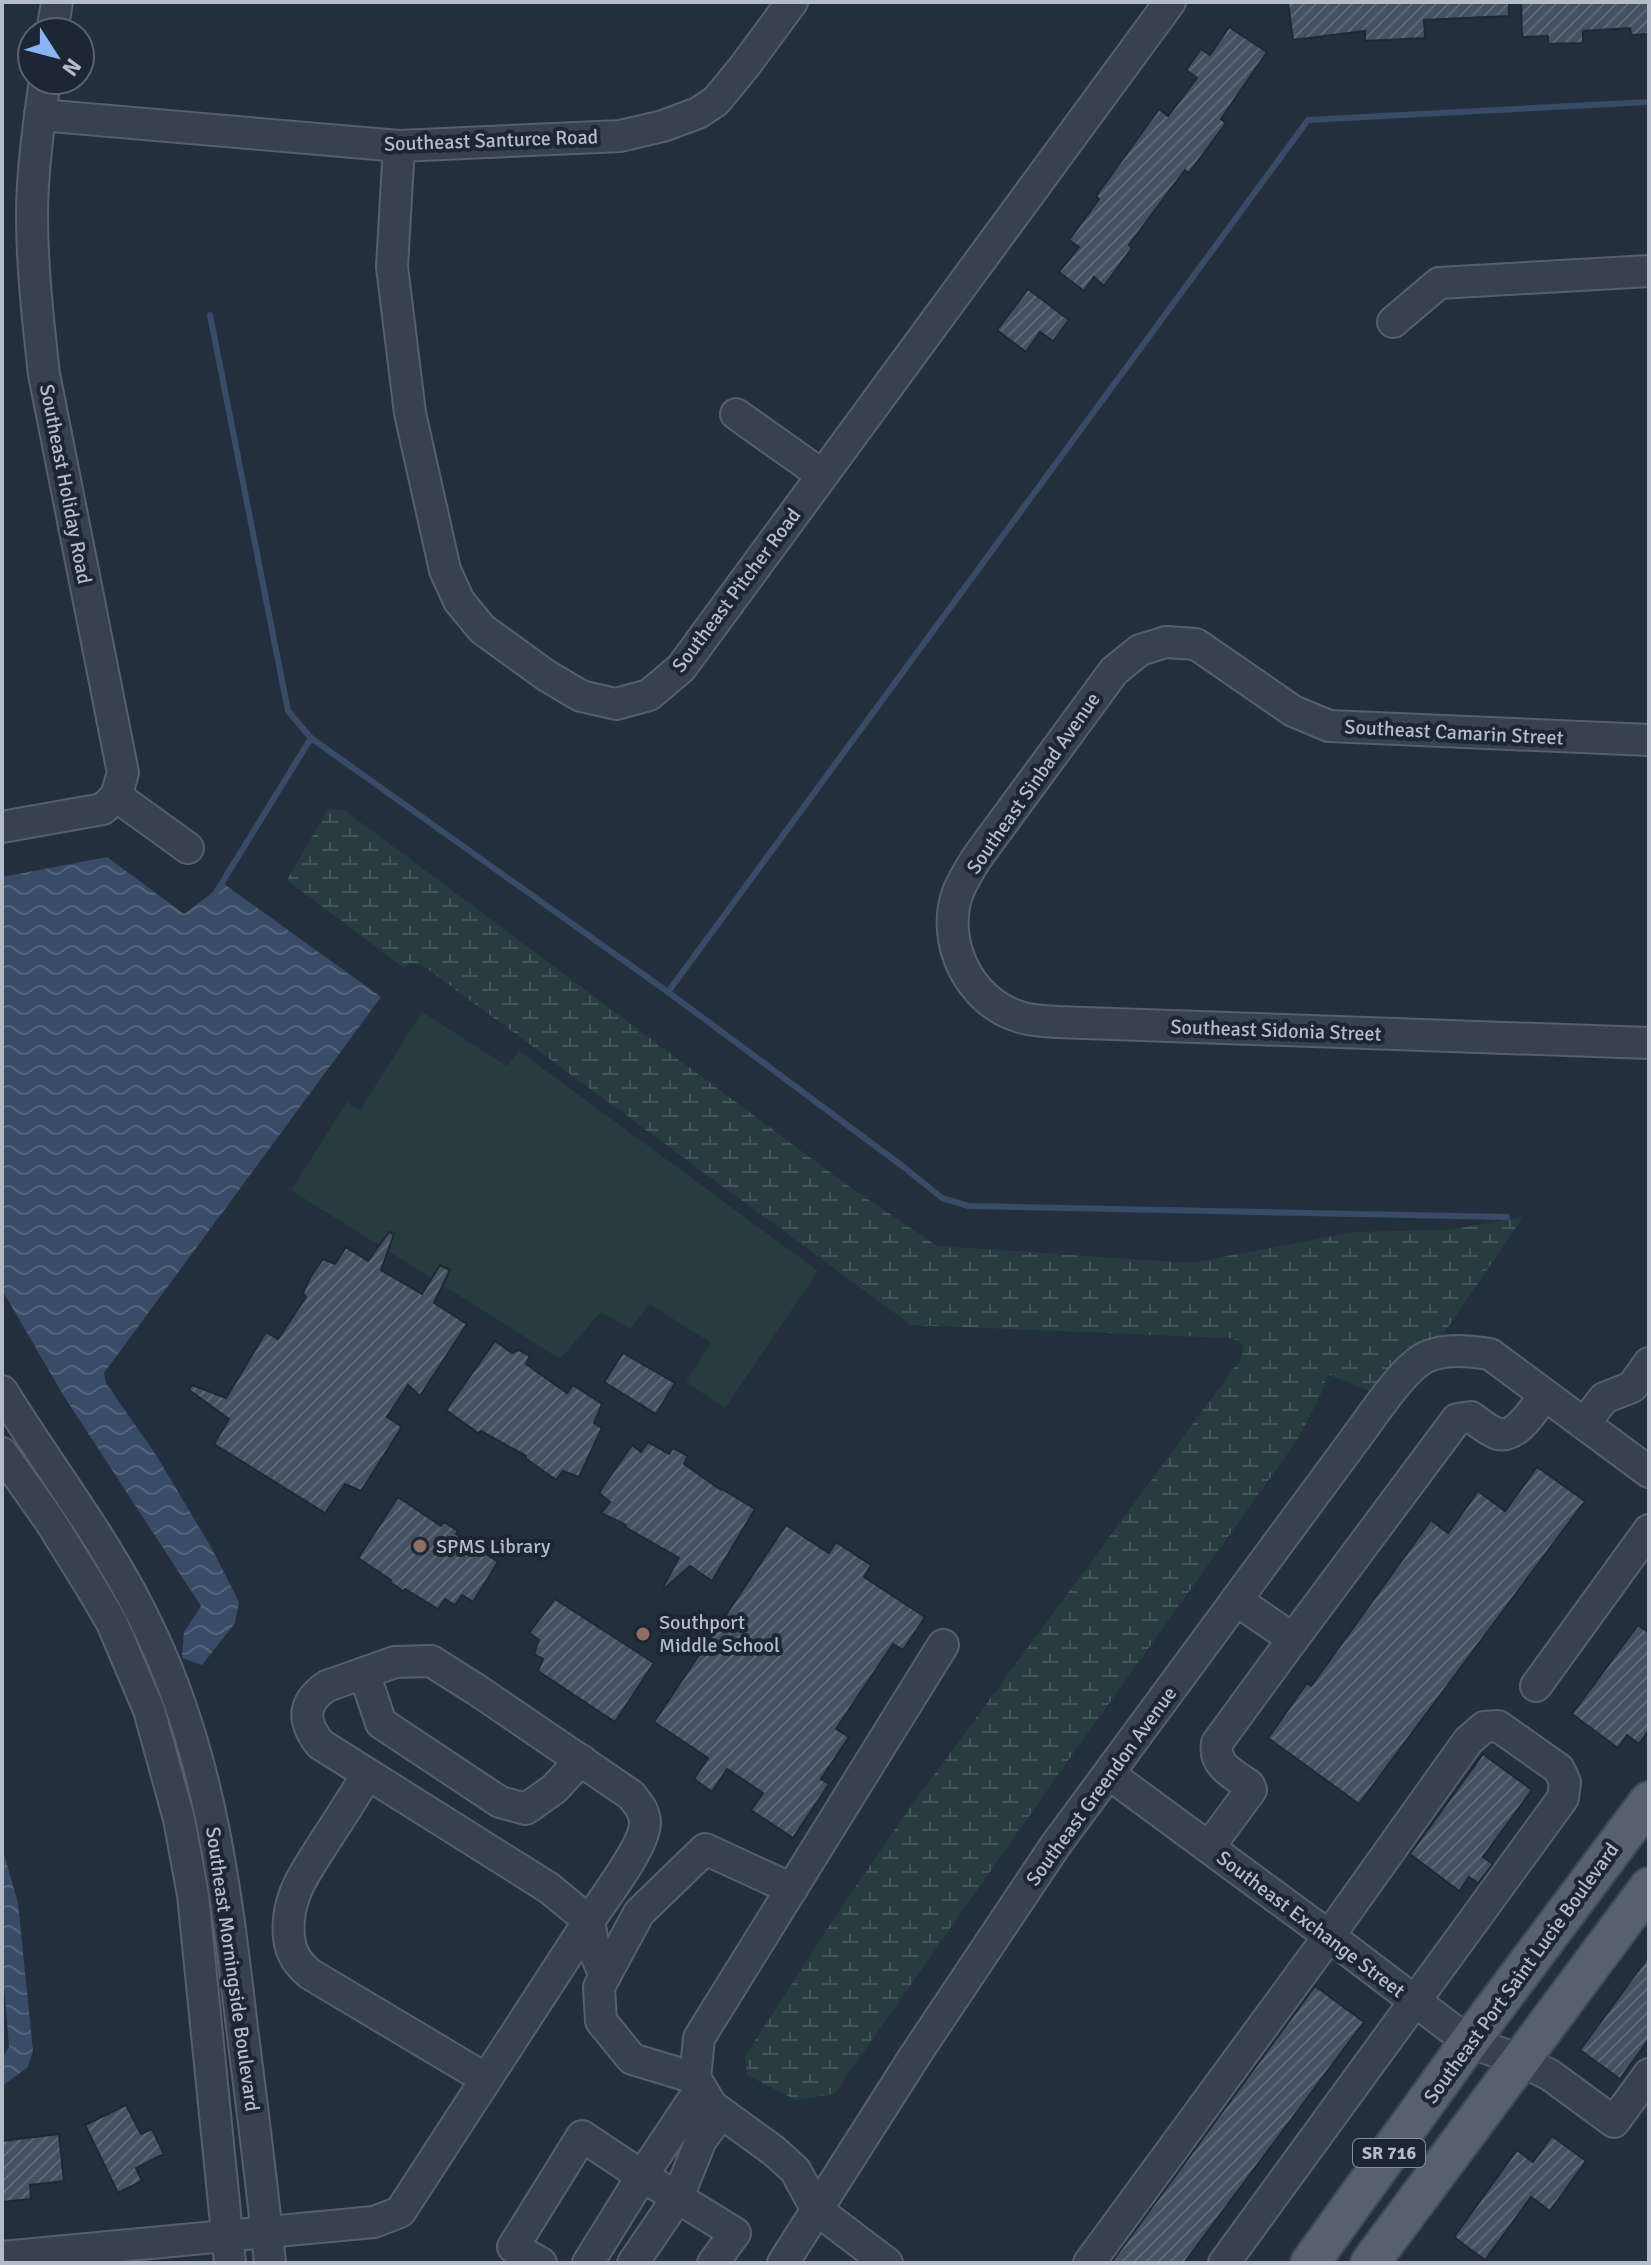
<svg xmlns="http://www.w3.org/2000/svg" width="1651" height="2265" font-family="Signika,sans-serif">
<defs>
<pattern id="wetland-marsh" width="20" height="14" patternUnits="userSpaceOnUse" patternTransform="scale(2)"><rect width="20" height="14" fill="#263c3f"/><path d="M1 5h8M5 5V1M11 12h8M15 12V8" fill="none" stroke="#435659"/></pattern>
<pattern id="water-waves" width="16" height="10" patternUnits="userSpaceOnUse" patternTransform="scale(2)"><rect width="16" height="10" fill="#394c67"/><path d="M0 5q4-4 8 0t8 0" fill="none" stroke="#53647b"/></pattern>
<pattern id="building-hatch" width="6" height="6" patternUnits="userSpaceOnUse" patternTransform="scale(2)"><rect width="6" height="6" fill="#455162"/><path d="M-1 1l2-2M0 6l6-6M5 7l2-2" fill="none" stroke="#5d6877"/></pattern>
</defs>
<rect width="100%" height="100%" fill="#242f3e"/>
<polygon fill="#263c3f" points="422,1012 507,1066 519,1051 818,1271 725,1408 686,1382 711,1343 650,1304 630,1329 601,1312 560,1359 291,1190 347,1102 360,1110"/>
<polygon fill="url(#wetland-marsh)" points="328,809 344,810 847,1185 937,1246 1191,1263 1354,1232 1447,1230 1523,1217 1438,1342 1374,1393 1327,1374 1323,1390 1298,1439 1062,1769 834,2094 796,2100 747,2075 745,2056 841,1908 909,1809 1242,1357 1243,1347 1239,1341 1231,1338 911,1325 422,965 411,963 404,968 287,880"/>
<g fill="url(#water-waves)">
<polygon points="107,857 184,914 224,884 381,997 104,1373 106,1383 156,1455 211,1547 239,1602 235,1623 202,1665 182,1658 184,1632 201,1606 65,1398 2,1290 2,877"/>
<polygon points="2,1847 18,1903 33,2051 28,2067 2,2086 2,2058 9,2047 2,1961"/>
</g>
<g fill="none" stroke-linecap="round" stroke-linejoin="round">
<g stroke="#394c67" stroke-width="6">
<polyline points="210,315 288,711 311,738 668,992 905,1168 942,1198 969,1206 1507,1217"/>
<polyline points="215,894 311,738"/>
<polyline points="668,992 1308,120 1649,102"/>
</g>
</g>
<g fill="url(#building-hatch)" stroke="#1f2835" stroke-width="2">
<polygon points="1288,2 1509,2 1509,16 1424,20 1425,38 1365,41 1365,31 1293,40"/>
<polygon points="1521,2 1649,2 1649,34 1631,35 1630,28 1583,31 1583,43 1548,44 1548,36 1522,37"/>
<polygon points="1229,27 1267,52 1221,119 1226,123 1189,173 1185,170 1129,245 1132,248 1104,286 1094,277 1084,291 1059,272 1079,247 1069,240 1099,199 1096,196 1159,109 1168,116 1197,78 1186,70 1201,49 1210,55"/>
<polygon points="1028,289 1069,320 1053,341 1040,332 1026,352 997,330"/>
<polygon points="389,1232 394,1234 381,1270 422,1294 440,1265 450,1270 434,1303 467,1324 420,1396 408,1385 387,1417 402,1427 361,1491 345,1484 325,1513 214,1444 229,1419 189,1390 192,1385 226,1398 266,1332 278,1339 306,1297 303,1293 311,1276 323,1259 335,1264 346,1247 368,1261"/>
<polygon points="495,1341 512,1353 519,1350 530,1356 526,1364 567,1393 573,1385 602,1404 594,1423 602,1428 579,1477 563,1471 556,1480 525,1458 526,1456 481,1431 478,1433 446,1410"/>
<polygon points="623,1353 675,1383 656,1414 604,1382"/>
<polygon points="648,1442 669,1454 673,1448 688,1456 684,1464 721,1490 722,1489 755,1509 712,1581 690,1566 665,1588 663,1587 679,1558 625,1527 626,1525 601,1513 610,1502 599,1493 604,1485 632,1445 641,1452"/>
<polygon points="1537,1467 1585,1501 1359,1804 1268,1738 1307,1683 1311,1686 1431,1520 1448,1533 1478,1491 1505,1511"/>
<polygon points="398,1497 441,1526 444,1522 458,1531 456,1534 498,1562 473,1602 462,1595 455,1605 445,1599 438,1609 405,1589 403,1591 390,1582 391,1580 358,1558"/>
<polygon points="786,1525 829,1553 836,1542 871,1565 864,1577 925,1617 903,1650 893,1644 836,1729 849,1737 821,1779 829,1784 793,1838 751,1810 763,1793 727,1769 712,1792 694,1779 708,1758 654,1722"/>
<polygon points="555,1599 654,1663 615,1722 538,1671 543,1659 534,1654 539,1640 529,1633"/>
<polygon points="1638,1625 1649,1633 1649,1730 1639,1744 1627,1735 1618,1748 1572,1714"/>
<polygon points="1483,1754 1532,1790 1483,1857 1493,1864 1478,1883 1469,1877 1459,1891 1410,1854"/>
<polygon points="1649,1956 1649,2039 1620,2079 1580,2050"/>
<polygon points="1315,1986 1364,2022 1184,2263 1111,2263"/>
<polygon points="126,2105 141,2134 152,2129 164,2154 136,2168 142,2181 118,2193 85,2125"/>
<polygon points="59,2134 64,2181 30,2185 31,2199 2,2202 2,2141"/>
<polygon points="1552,2136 1586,2161 1550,2211 1531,2197 1485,2260 1454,2237 1517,2150 1533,2162"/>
</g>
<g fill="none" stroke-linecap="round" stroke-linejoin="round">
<g stroke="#565f6c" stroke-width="34">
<g id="minor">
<polyline points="52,32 57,2"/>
<polyline points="40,115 399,146 620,136 663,126 698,113 716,101 744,67 792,2"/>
<polyline points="399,146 392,267 410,413 445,570 459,601 482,629 547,676 581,696 616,704 649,695 681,668 1170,2"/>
<polyline points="1393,322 1439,283 1649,271"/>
<polyline points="736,414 822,475"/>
<path d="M1649 740 1329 726 1293 711 1196 644 1166 642 1140 650 1114 671 976 859C970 869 963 880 958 892 940 941 969 1002 1020 1017 1031 1021 1045 1021 1057 1022L1649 1043"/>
<polyline points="116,796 188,848"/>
<path d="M2 827 103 809 116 796 123 773 44 374C38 321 32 267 32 215 32 172 39 122 45 80"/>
<path d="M2 1391C52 1472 111 1546 151 1633 211 1760 226 1891 242 2028 252 2106 262 2184 270 2263"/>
<polyline points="1584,1424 1604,1398 1632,1387 1649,1363"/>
<polyline points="2,1453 50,1521 91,1587 112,1623 149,1710 179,1819 193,1895 230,2263"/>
<path d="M1236 1600 1293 1639 1457 1419 1471 1417C1479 1423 1489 1431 1498 1434 1517 1439 1535 1407 1545 1395"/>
<polyline points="364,1673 381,1723 500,1802 526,1809 554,1789 581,1760"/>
<polyline points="1536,1686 1649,1530"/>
<polyline points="1109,1774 1329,1936 1469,2042 1520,2060 1550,2075 1614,2122 1649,2074"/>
<path d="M367 1775C354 1796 341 1817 327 1838 306 1872 285 1896 289 1938 291 1954 298 1964 310 1974L486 2079"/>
<path d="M1209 1847 1251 1790 1249 1785C1233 1774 1213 1765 1217 1743L1293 1639"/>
<polyline points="695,2078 632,2059 601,2021 599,1987 639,1913 705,1849 792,1889"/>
<path d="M2 2257 374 2222 400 2212 589 1921 549 1888 320 1744C302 1721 302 1703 327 1686L395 1662 431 1661 477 1690 631 1795C638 1804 644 1810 645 1822 646 1845 602 1901 589 1921L595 1953 605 1976"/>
<polyline points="541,2263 513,2247 582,2136 642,2176 735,2233 713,2263"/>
<polyline points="588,2263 642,2176 701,2088"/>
<polyline points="633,2263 678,2197 701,2140 721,2113"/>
<path d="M783 2263 916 2054 1055 1846 1355 1439C1372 1417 1402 1369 1426 1357 1446 1348 1469 1351 1490 1354L1649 1472"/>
<polyline points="887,2263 817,2210 795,2170 774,2151 712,2106 695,2078 699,2038 943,1645"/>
<polyline points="1089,2263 1329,1936 1468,1741 1484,1727 1498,1726 1559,1769 1565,1782 1563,1798 1224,2263"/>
</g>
</g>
<g stroke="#414a57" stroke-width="42">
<g id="major">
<polyline points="1310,2263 1469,2042 1649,1801"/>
<polyline points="1370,2263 1649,1887"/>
</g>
</g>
<use href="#minor" stroke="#38414e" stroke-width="30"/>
<use href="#major" stroke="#56606e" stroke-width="38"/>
</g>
<g fill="#8d6e63" stroke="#1d2633" stroke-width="3">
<circle cx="420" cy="1546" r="8"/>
<circle cx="643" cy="1634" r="8"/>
</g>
<g text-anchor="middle" stroke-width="8" stroke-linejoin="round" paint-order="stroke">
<rect fill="#1d2633" stroke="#878f9c" stroke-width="2" x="1353" y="2139" width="72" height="28" rx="6"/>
<g font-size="18" font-weight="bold" fill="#b4bcc9">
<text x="1389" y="2159">SR 716</text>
</g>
<g font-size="20" fill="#b4bcc9" stroke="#1d2633">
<text transform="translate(491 140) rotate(-2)" y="7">Southeast Santurce Road</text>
<text transform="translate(66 484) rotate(79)" y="7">Southeast Holiday Road</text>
<text transform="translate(736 590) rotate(-53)" y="7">Southeast Pitcher Road</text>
<text transform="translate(1454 732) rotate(3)" y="7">Southeast Camarin Street</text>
<text transform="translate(1033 783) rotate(-55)" y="7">Southeast Sinbad Avenue</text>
<text transform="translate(1276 1030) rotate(2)" y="7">Southeast Sidonia Street</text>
<text transform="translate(1101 1786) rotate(-54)" y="7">Southeast Greendon Avenue</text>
<text transform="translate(1311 1924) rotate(37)" y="7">Southeast Exchange Street</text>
<text transform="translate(233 1969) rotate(82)" y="7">Southeast Morningside Boulevard</text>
<text transform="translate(1521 1973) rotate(-54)" y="7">Southeast Port Saint Lucie Boulevard</text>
</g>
<g font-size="20" fill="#b4bcc9" stroke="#1d2633" text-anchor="start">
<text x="436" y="1553">SPMS Library</text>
<text x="659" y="1629">Southport<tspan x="659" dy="23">Middle School</tspan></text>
</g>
</g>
<rect width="1651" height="2265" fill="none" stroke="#b4bcc9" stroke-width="8"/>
<g transform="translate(56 56) rotate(126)"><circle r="38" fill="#1d2633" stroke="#59626f" stroke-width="2"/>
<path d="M0-6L14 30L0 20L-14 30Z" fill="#8ab4f8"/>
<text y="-12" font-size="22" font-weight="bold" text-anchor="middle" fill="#b4bcc9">N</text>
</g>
</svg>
